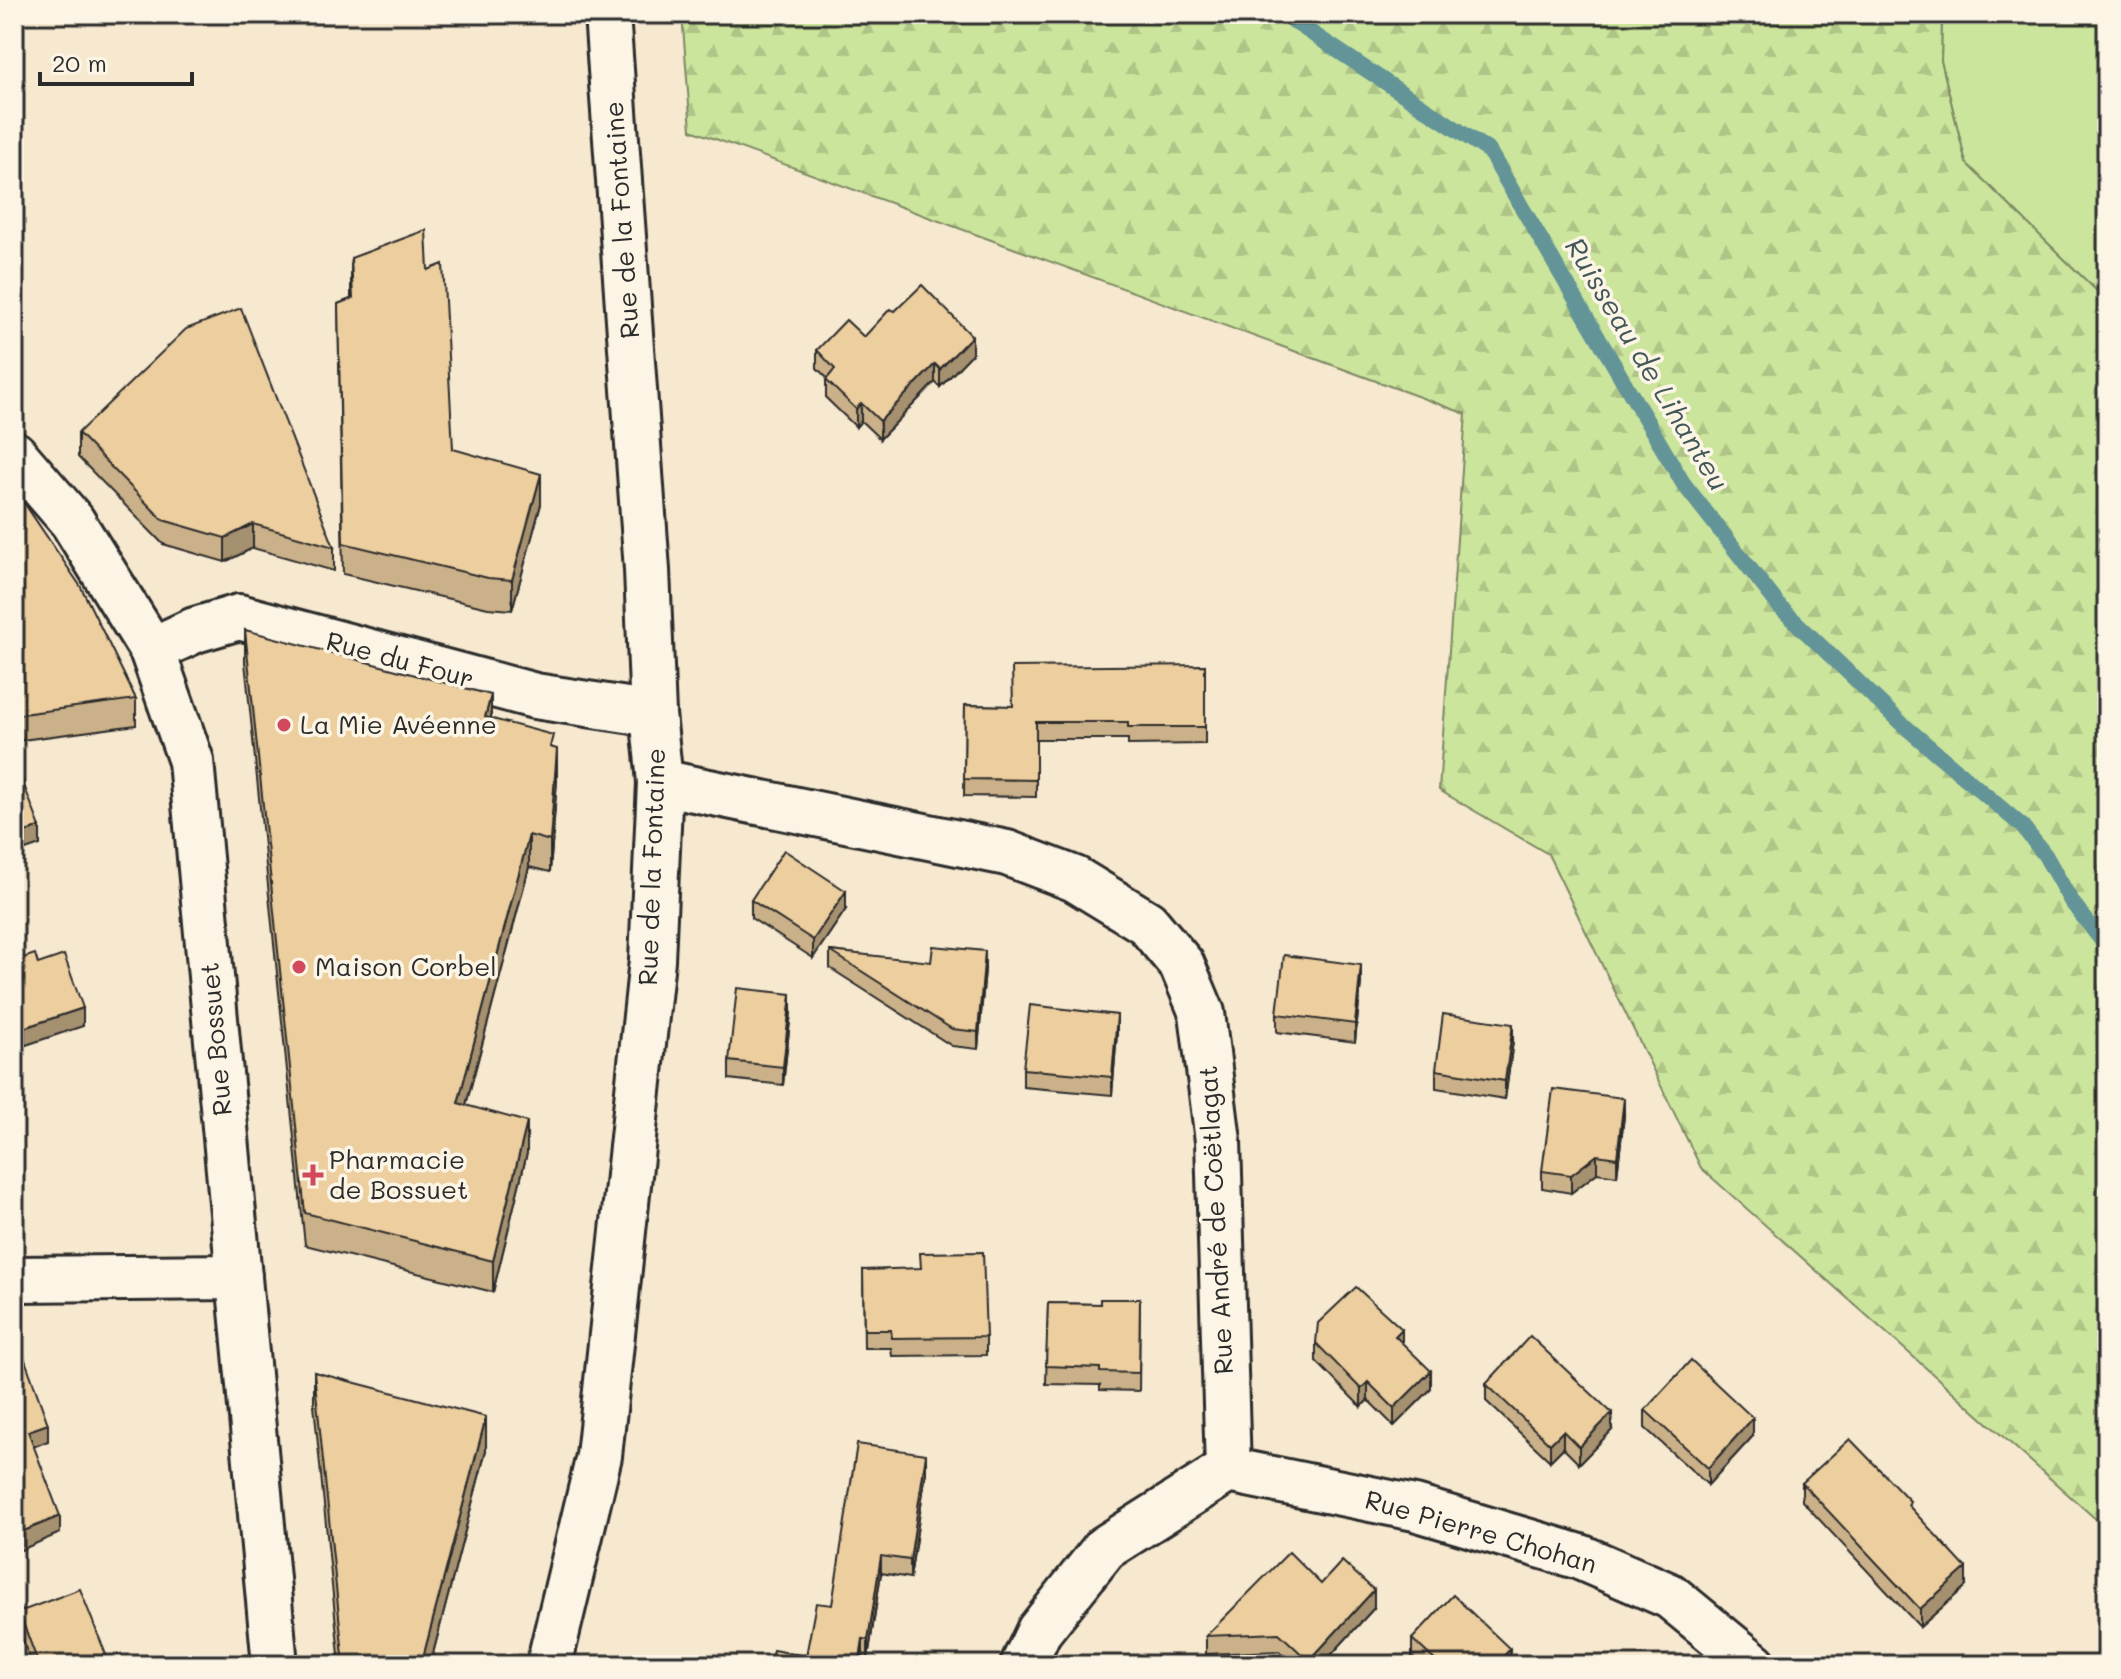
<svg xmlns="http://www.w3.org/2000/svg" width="2121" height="1679" font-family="Mali,sans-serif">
<defs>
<pattern id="forest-firs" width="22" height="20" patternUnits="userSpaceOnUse" patternTransform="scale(2)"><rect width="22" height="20" fill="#cce59c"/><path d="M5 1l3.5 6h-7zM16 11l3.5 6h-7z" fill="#afc587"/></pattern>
</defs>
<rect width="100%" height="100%" fill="#f7e9d0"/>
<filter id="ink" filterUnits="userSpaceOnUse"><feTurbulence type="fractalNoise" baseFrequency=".0125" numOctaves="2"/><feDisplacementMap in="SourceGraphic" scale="16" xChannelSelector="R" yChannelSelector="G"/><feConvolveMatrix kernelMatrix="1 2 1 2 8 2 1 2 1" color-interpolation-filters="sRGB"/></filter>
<g filter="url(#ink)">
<polygon fill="#cce59c" stroke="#7c8864" stroke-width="2" points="1942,14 2107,14 2107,301 1966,163 1941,61"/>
<polygon fill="url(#forest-firs)" stroke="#7c8864" stroke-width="2" points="682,14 1942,14 1941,61 1966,163 2107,301 2107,1529 1701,1168 1548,854 1439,790 1466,414 691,130"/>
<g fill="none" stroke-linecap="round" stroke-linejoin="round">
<polyline stroke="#639497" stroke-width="16" points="1283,14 1489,151 1683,483 1780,607 1901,723 2022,826 2045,855 2071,901 2107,947"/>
<g stroke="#2b2b2b" stroke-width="50">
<g id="minor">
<polyline points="14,454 72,521 152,650 191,761 275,1665"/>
<polyline points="152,650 195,630 239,617 535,696 653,714"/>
<polyline points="660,782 1007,853 1075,879 1147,923 1182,965 1202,1013 1218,1141 1228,1470 1105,1548 1039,1631 1023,1665"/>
<polyline points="14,1279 239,1277"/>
<polyline points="1228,1470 1415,1508 1580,1557 1670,1596 1754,1665"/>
</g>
</g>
<g stroke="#2b2b2b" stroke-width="50">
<polyline id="secondary" points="549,1665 599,1456 652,960 660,782 653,714 647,570 607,14"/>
</g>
<use href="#minor" stroke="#fcf5e5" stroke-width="44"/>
<use href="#secondary" stroke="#fcf5e5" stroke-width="44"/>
</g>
<g fill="#cbb189" stroke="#2b2b2b" stroke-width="2">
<polygon points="351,258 428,270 453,449 541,504 512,610 488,608 343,574 338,304 351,299"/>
<polygon points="817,350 972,354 940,387 935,382 880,439 861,421 856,427 826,398 826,380 827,378 817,368"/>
<polygon points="78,433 334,547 334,571 253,548 225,562 163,544 78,457"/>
<polygon points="14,488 136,699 136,725 14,741"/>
<polygon points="245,630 491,718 553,748 557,780 550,872 529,867 466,1105 527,1153 493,1292 305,1245 245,662"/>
<polygon points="1205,665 1205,744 1128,745 1128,739 1036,739 1036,797 964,796 965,705 1013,706"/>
<polygon points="751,900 846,909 813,958 751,918"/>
<polygon points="830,951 985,969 978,1049 952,1046 830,968"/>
<polygon points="1361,983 1355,1042 1277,1032 1277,1014"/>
<polygon points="791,1012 783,1085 729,1079 729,1061"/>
<polygon points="1117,1033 1112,1095 1023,1087 1023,1069"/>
<polygon points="1513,1041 1505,1099 1436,1088 1436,1070"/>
<polygon points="1624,1116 1617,1176 1597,1173 1571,1193 1542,1188 1542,1171"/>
<polygon points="863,1270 986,1337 986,1355 892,1356 891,1348 864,1348"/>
<polygon points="1140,1299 1139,1391 1100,1390 1100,1385 1046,1384 1048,1303 1100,1304"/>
<polygon points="1316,1343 1402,1343 1431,1389 1394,1426 1368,1400 1361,1407 1316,1361"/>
<polygon points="314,1372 486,1450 430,1665 340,1665 314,1405"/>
<polygon points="1486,1384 1612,1430 1579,1464 1563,1448 1550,1461 1486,1401"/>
<polygon points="1645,1410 1753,1436 1708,1485 1645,1428"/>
<polygon points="926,1472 910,1578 881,1573 868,1658 806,1656 832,1605"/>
<polygon points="1802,1483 1910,1508 1966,1586 1920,1627 1802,1501"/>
<polygon points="1321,1584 1374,1608 1322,1665 1294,1665 1279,1651 1206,1654 1206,1636"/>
<polygon points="19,1612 110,1665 32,1665 19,1630"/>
<polygon points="1412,1639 1510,1665 1421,1665 1412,1657"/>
</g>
<g fill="#a5906f" stroke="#2b2b2b" stroke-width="2">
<polygon points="972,336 972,354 940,387 940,369"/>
<polygon points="935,364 935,382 880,439 880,421"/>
<polygon points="861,403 861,421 856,427 856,409"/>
<polygon points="541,474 541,504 512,610 512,580"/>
<polygon points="253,524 253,548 225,562 225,538"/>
<polygon points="491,695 491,727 485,717"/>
<polygon points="557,749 557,780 550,872 550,841"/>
<polygon points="40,827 40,845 14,854 14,836"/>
<polygon points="529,835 529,867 458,1135 458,1103"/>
<polygon points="846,891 846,909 813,958 813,940"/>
<polygon points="985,951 985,969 978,1049 978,1032"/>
<polygon points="1361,965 1361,983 1355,1042 1355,1024"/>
<polygon points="791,994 791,1012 783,1085 783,1067"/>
<polygon points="83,1008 83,1026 14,1049 14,1031"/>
<polygon points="1117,1015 1117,1033 1112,1095 1112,1077"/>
<polygon points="1513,1024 1513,1041 1505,1099 1505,1081"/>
<polygon points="1624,1098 1624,1116 1617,1176 1617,1158"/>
<polygon points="527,1122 527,1153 493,1292 493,1261"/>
<polygon points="1597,1155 1597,1173 1571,1193 1571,1175"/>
<polygon points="1402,1329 1402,1346 1395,1336"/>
<polygon points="1431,1371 1431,1389 1394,1426 1394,1408"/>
<polygon points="1368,1382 1368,1400 1361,1407 1361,1389"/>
<polygon points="1612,1413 1612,1430 1579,1464 1579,1447"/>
<polygon points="486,1417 486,1450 430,1665 421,1665"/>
<polygon points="1753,1418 1753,1436 1708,1485 1708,1468"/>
<polygon points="48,1424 48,1441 28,1449 28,1431"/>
<polygon points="1563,1431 1563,1448 1550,1461 1550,1444"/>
<polygon points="926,1454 926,1472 910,1578 910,1560"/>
<polygon points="60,1516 60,1533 14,1553 14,1535"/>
<polygon points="881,1556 881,1573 868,1658 868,1640"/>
<polygon points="1966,1568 1966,1586 1920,1627 1920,1609"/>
<polygon points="1374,1590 1374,1608 1322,1665 1309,1665 1309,1661"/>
<polygon points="863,1639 863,1657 862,1665 859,1665"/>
<polygon points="1510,1649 1510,1665 1496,1665"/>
</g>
<g fill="#ecce9f" stroke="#2b2b2b" stroke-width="2">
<polygon points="426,230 428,270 443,264 453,449 541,474 512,580 488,578 343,543 338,304 353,298 351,258"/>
<polygon points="922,285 972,336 940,369 935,364 880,421 861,403 856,409 826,380 835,369 817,350 846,320 864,337 890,309 895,311"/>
<polygon points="241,308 334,547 253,524 225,538 163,520 78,433 186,329"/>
<polygon points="14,488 81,587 136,699 14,715"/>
<polygon points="245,630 491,695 485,717 553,735 550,747 557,749 550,841 529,835 458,1103 527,1122 493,1261 305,1213"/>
<polygon points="1205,665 1205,727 1128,727 1128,722 1036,722 1036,780 964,779 965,705 1013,706 1012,667"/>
<polygon points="17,767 40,827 14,836 14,768"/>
<polygon points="784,850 846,891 813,940 751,900"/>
<polygon points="933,946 985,951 978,1032 952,1029 830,951 931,962"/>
<polygon points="35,954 38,964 64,955 83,1008 14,1031 14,961"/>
<polygon points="1284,955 1361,965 1355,1024 1277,1014"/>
<polygon points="737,988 791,994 783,1067 729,1061"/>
<polygon points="1030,1005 1117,1015 1112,1077 1023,1069"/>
<polygon points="1443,1014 1513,1024 1505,1081 1436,1070"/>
<polygon points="1553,1089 1624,1098 1617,1158 1597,1155 1571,1175 1542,1171"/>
<polygon points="983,1252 986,1337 892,1338 891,1330 864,1330 863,1270 921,1268 920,1253"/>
<polygon points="1356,1287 1402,1329 1395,1336 1431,1371 1394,1408 1368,1382 1361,1389 1316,1343 1318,1323"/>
<polygon points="1100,1299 1140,1299 1139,1373 1100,1372 1100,1368 1046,1366 1048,1303 1100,1304"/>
<polygon points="16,1335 48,1424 28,1431 60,1516 14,1535 14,1336"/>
<polygon points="1530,1336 1612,1413 1579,1447 1563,1431 1550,1444 1486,1384"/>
<polygon points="1691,1360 1753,1418 1708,1468 1645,1410"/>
<polygon points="314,1372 486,1417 421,1665 344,1665"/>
<polygon points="1850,1439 1910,1501 1908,1505 1966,1568 1920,1609 1802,1483"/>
<polygon points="857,1444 926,1454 910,1560 881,1556 868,1640 863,1639 859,1665 770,1665 773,1650 806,1656 816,1603 832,1605"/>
<polygon points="1289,1552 1321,1584 1342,1561 1374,1590 1309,1661 1279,1633 1206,1636"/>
<polygon points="80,1589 110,1665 39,1665 19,1612"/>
<polygon points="1453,1595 1510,1649 1496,1665 1440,1665 1412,1639"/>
</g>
</g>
<g fill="#d1495b" stroke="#fcf5e5" stroke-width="3">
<circle cx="284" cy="725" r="8"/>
<circle cx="299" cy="967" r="8"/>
<path d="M309 1163h8v8h8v8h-8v8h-8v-8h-8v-8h8z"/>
</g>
<g text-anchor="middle" stroke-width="7" stroke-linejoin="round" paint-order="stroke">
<g font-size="26" fill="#2b2b2b" stroke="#fcf5e5">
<text transform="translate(622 220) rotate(-94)" y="9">Rue de la Fontaine</text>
<text transform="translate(400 660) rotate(15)" y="9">Rue du Four</text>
<text transform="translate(652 867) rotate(-88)" y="9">Rue de la Fontaine</text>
<text transform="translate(216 1039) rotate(-95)" y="9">Rue Bossuet</text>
<text transform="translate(1216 1220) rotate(-93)" y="9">Rue André de Coëtlagat</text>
<text transform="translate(1481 1532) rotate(16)" y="9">Rue Pierre Chohan</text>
</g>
<g font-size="26" fill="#2b2b2b" stroke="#fcf5e5" text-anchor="start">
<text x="300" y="734">La Mie Avéenne</text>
<text x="315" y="976">Maison Corbel</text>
<text x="329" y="1169">Pharmacie<tspan x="329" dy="30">de Bossuet</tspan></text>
</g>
<g font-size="28" font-style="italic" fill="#425758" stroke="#fcf5e5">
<text transform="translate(1647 364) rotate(59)" y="10">Ruisseau de Lihanteu</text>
</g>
</g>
<rect width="2121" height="1679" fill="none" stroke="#fcf5e5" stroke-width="48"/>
<rect x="24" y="24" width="2073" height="1631" fill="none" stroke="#2b2b2b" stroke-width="3" filter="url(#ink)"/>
<path d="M40 72v12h152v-12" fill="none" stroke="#2b2b2b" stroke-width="4"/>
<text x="52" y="72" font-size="24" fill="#2b2b2b" stroke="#fcf5e5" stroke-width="6" paint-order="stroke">20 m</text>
</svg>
